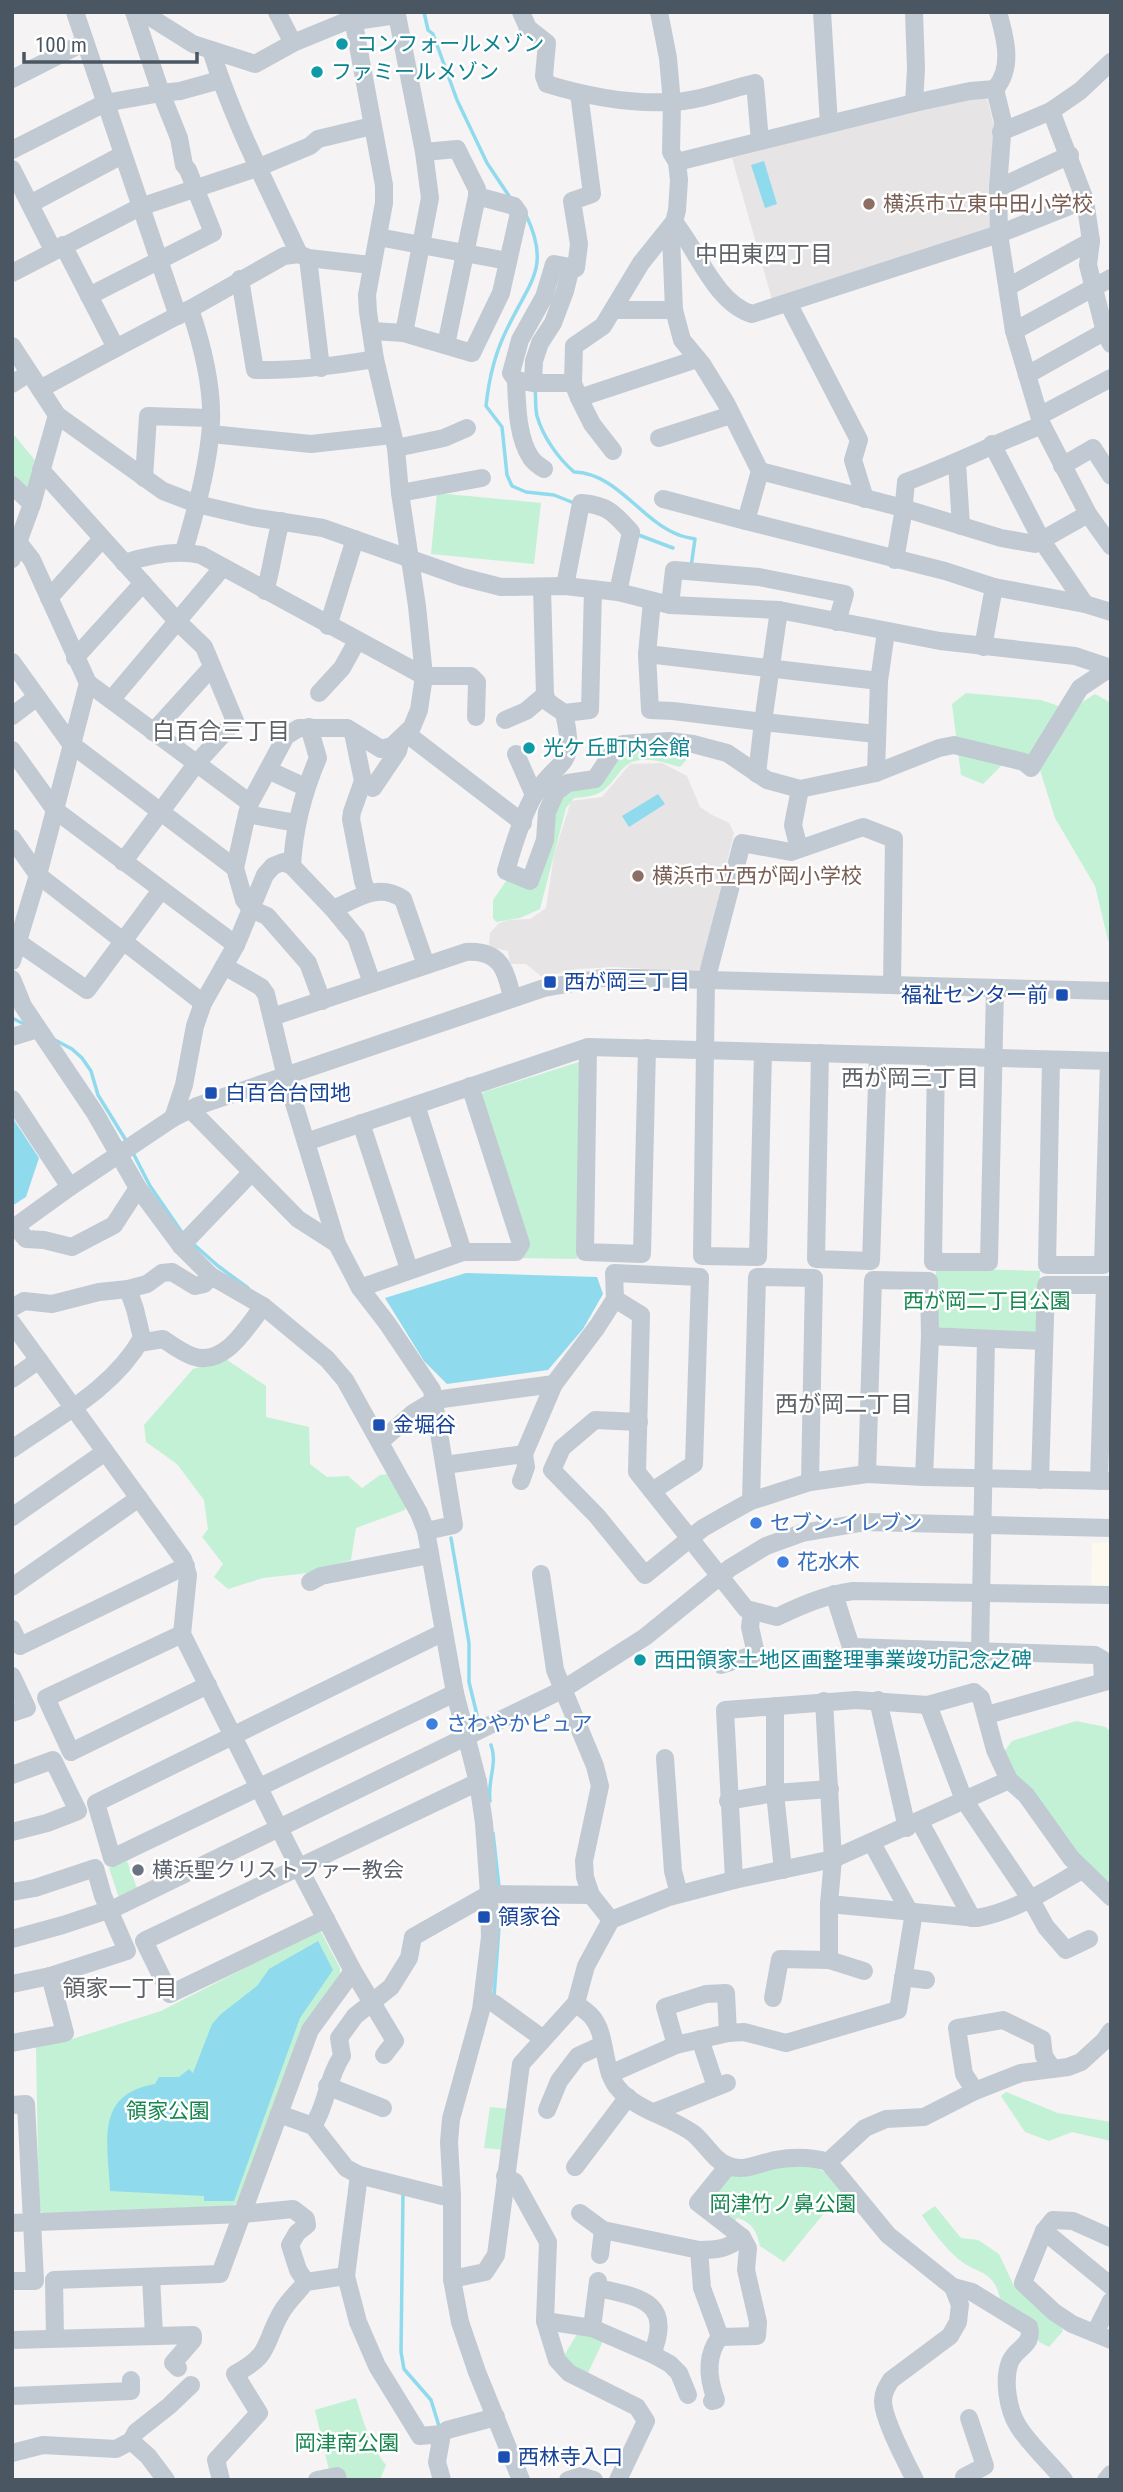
<svg xmlns="http://www.w3.org/2000/svg" width="1123" height="2492" font-family="'Roboto Condensed','Noto Sans JP',sans-serif">
<rect width="100%" height="100%" fill="#f5f3f3"/>
<polygon fill="#fdf9ef" points="1111,1542 1111,1590 1091,1590 1092,1543"/>
<g fill="#e6e4e5">
<polygon points="982,97 988,101 994,127 996,230 773,303 732,158 862,123"/>
<polygon points="662,763 687,776 700,807 712,815 729,823 734,833 701,968 695,972 614,967 578,969 542,977 526,964 510,964 508,951 489,947 490,933 499,923 509,920 530,919 546,908 554,855 571,801 602,797 630,764"/>
</g>
<g fill="#c3f1d5">
<polygon points="12,436 15,436 38,464 30,495 12,478"/>
<polygon points="437,493 541,503 534,564 431,554"/>
<polygon points="966,693 1041,700 1070,710 1095,694 1111,703 1111,942 1108,940 1095,886 1055,818 1040,770 1012,755 983,784 961,775 952,704"/>
<path d="M625 747 690 749 689 757 680 767C666 763 650 757 635 761 622 764 616 780 606 788 598 796 585 797 574 798L566 808 540 909 520 918 496 922 493 918V900L509 877 532 885 554 804Z"/>
<polygon points="582,1061 584,1062 577,1259 522,1258 479,1098 484,1092"/>
<polygon points="936,1268 1040,1271 1038,1330 1034,1334 935,1327"/>
<polygon points="227,1360 266,1386 266,1417 309,1427 310,1464 327,1477 348,1476 362,1488 380,1475 389,1474 406,1504 405,1510 356,1528 351,1560 308,1573 263,1578 228,1589 214,1577 223,1564 202,1537 208,1529 204,1500 177,1464 146,1442 144,1425 193,1369"/>
<polygon points="1076,1721 1106,1727 1111,1733 1109,1767 1111,1768 1111,1891 1083,1865 1010,1768 1004,1752 1012,1741"/>
<polygon points="127,1861 137,1888 119,1898 109,1868"/>
<polygon points="320,1930 340,1968 340,1974 303,2025 239,2201 233,2206 43,2213 39,2210 36,2047 69,2040 161,2011"/>
<polygon points="1006,2092 1058,2113 1111,2122 1111,2141 1072,2132 1049,2141 1025,2132 1001,2096"/>
<polygon points="490,2107 511,2109 505,2150 484,2148"/>
<path d="M792 2164C820 2167 824 2168 843 2190L784 2262 760 2246C757 2232 752 2222 737 2218L733 2225 709 2204 731 2175Z"/>
<path d="M935 2206 961 2238 978 2240 999 2254 1014 2286 1059 2322 1063 2331 1049 2347 1039 2342 1033 2323 1001 2303C995 2268 978 2276 957 2258 944 2246 932 2231 922 2215Z"/>
<polygon points="579,2331 605,2337 586,2377 562,2359"/>
<path d="M356 2398C364 2423 369 2443 386 2465L380 2480H344L341 2467 329 2470 315 2410Z"/>
</g>
<g fill="#90daee">
<polygon points="764,161 777,204 765,208 751,165"/>
<polygon points="658,794 665,804 629,827 622,816"/>
<polygon points="12,1117 39,1158 26,1197 12,1206"/>
<polygon points="466,1273 597,1277 603,1294 583,1329 548,1370 447,1384 424,1361 385,1298"/>
<path d="M318 1941 333 1970 300 2018 234 2201H204V2196L110 2191C108 2143 94 2094 155 2084L159 2077H179L189 2069 193 2073 212 2024 221 2014 257 1986 269 1969Z"/>
</g>
<g fill="none" stroke-linecap="round" stroke-linejoin="round">
<g stroke="#90daee" stroke-width="3.5">
<polyline points="424,12 428,30 433,34 457,100 487,163 509,196"/>
<path d="M526 215C551 267 530 281 508 327 495 352 489 377 486 406L502 427 507 475 512 486 526 492 554 495 574 503"/>
<path d="M535 388C536 397 535 408 537 416 543 437 558 458 574 472 617 473 641 521 679 535 684 537 690 538 695 539L691 567"/>
<polyline points="636,534 673,548"/>
<polyline points="12,1018 26,1025"/>
<polyline points="55,1040 72,1049 82,1058 91,1071 98,1095 127,1142"/>
<polyline points="132,1151 150,1186 183,1234"/>
<polyline points="191,1242 218,1266 248,1288"/>
<polyline points="451,1538 469,1643 469,1682 477,1715"/>
<path d="M490 1801C487 1781 498 1764 491 1745"/>
<polyline points="493,1833 499,1887"/>
<polyline points="494,1997 500,1913"/>
<polyline points="403,2195 401,2352 404,2369 431,2400 439,2426 437,2429"/>
</g>
<g stroke="#c1cad2" stroke-width="18">
<polyline points="75,12 178,316"/>
<polyline points="142,12 193,44 255,64 293,43 354,18"/>
<polyline points="277,12 293,43"/>
<path d="M521 12 528 28 547 43 544 76 547 84C586 96 629 104 670 102 696 102 729 89 755 83L760 141"/>
<polyline points="659,12 668,58 672,103 671,152 677,162 679,180 677,210 671,236 674,310 682,340 702,364 726,403 760,471 746,521 945,571 994,587 983,647"/>
<polyline points="822,12 829,124"/>
<polyline points="914,12 916,69 914,103"/>
<polyline points="355,21 397,15 424,152 430,198 404,333 372,331"/>
<path d="M211 50C233 121 268 187 299 254"/>
<polyline points="12,79 85,42"/>
<path d="M995 89C1014 67 1005 37 998 12"/>
<polyline points="1051,111 1085,200 1091,241 1088,265 1105,332 1111,344"/>
<polyline points="1001,132 1051,111 1080,91 1111,62"/>
<polyline points="12,150 105,103 161,93 134,12"/>
<polyline points="677,162 914,103 970,91 995,89 1003,122 998,188 999,234 1014,331 1042,425 1088,514 1111,546"/>
<polyline points="12,169 53,250"/>
<polyline points="998,188 1070,155"/>
<polyline points="30,204 122,155"/>
<polyline points="378,237 508,261"/>
<polyline points="63,245 116,348 190,309 284,256 299,254 308,258 371,265"/>
<polyline points="308,258 321,368"/>
<polyline points="12,273 140,207 257,168 310,146 318,139 372,126"/>
<path d="M240 279 255 370C296 371 334 366 375 359"/>
<polyline points="1008,287 1091,241"/>
<polyline points="89,296 213,233 188,170 184,165 179,138 161,93 180,91 220,80"/>
<polyline points="788,303 859,440 853,460 865,499"/>
<polyline points="613,310 674,310"/>
<polyline points="1014,331 1111,278"/>
<polyline points="404,333 472,353 501,293 519,213 514,206 477,196 477,189 457,149 424,152"/>
<polyline points="446,345 477,196"/>
<polyline points="12,346 57,415 163,491 197,504 252,517 323,528 462,577 501,587 565,586 618,592 670,605 779,610 940,641 1075,656 1111,668"/>
<path d="M697 359 579 398 573 383 574 346 603 326 641 263 674 222C697 249 715 303 752 314L999 234 1085 200"/>
<polyline points="1027,375 1111,328"/>
<polyline points="516,380 511,373 520,340 544,297 554,264 576,268 579,244 572,201 592,194 579,93"/>
<polyline points="533,383 534,361 540,343 553,323 565,291 571,267"/>
<polyline points="12,384 29,373"/>
<polyline points="40,389 116,348"/>
<polyline points="579,398 592,424 613,451"/>
<polyline points="1041,415 1111,378"/>
<polyline points="211,434 311,444 392,435"/>
<polyline points="659,438 731,415"/>
<polyline points="992,444 1042,541 1085,604"/>
<polyline points="396,448 444,438 467,428"/>
<polyline points="957,463 961,526"/>
<polyline points="1062,466 1093,448 1111,476"/>
<path d="M544 469C539 466 534 462 531 458 517 437 517 404 516 380L533 383H573"/>
<polyline points="41,470 177,621 204,647 235,721 196,764 123,862"/>
<polyline points="760,471 903,508 1001,538 1035,544 1088,514"/>
<polyline points="144,478 148,416 210,418"/>
<polyline points="12,485 32,504"/>
<polyline points="400,493 482,478"/>
<polyline points="663,499 746,521"/>
<polyline points="19,543 32,560 88,683 250,803"/>
<path d="M184 551C195 513 206 475 210 436 215 396 203 347 190 309"/>
<polyline points="12,559 32,504 57,415"/>
<path d="M895 560 903 514 906 482C952 465 996 443 1042 425"/>
<path d="M124 563C149 555 176 549 201 555L424 676H471L477 682 476 717"/>
<path d="M565 586 581 503C608 505 614 513 631 532L618 592"/>
<polyline points="994,587 1085,604 1111,612"/>
<path d="M542 588 545 695 548 702 564 713C577 770 560 756 535 794 523 813 512 850 506 871L530 881 545 840 547 812 556 792 568 783 595 779 615 749 623 744 669 741 693 744 727 753 767 780 800 789 876 773 939 748 954 745 1024 762 1031 768 1080 688 1110 668"/>
<path d="M265 591C272 568 274 545 281 521"/>
<polyline points="49,598 102,539"/>
<polyline points="652,601 647,654 650,710 673,711 763,722 779,610"/>
<polyline points="670,605 674,570 759,577 845,594 837,622"/>
<polyline points="328,626 355,539"/>
<polyline points="647,654 879,681"/>
<polyline points="75,658 143,583"/>
<polyline points="12,662 71,744 235,868"/>
<polyline points="319,693 342,668 357,641"/>
<polyline points="111,700 223,567"/>
<polyline points="564,713 590,710 593,589"/>
<polyline points="12,716 37,697"/>
<polyline points="505,720 526,711 545,695"/>
<polyline points="153,732 212,667"/>
<polyline points="353,733 363,781 352,812 351,819 363,881 367,892"/>
<polyline points="407,734 523,823"/>
<polyline points="12,750 55,810 236,945"/>
<polyline points="516,754 534,795"/>
<polyline points="268,770 305,787"/>
<polyline points="876,773 879,681 886,632"/>
<polyline points="757,774 763,722 876,734"/>
<polyline points="373,788 398,751 401,739"/>
<polyline points="247,814 296,823"/>
<polyline points="12,838 38,875 203,1003"/>
<polyline points="799,849 793,825 800,789"/>
<path d="M292 866C294 827 303 793 318 758L309 727"/>
<path d="M333 909C357 899 378 882 403 899L426 965"/>
<polyline points="12,938 87,990 161,890"/>
<polyline points="12,961 38,875 88,683"/>
<polyline points="224,966 261,987 266,994 286,1077 337,1244 360,1288 387,1323 432,1390 454,1525 426,1531"/>
<polyline points="12,979 23,1006 95,1113 138,1188 181,1246 211,1276 263,1306 327,1359 345,1380 419,1513 426,1531 455,1693 478,1782 484,1823 489,1894 490,1937 481,2010 451,2119 449,2142 452,2196 452,2279 460,2322 477,2372 521,2480"/>
<polyline points="322,1001 308,963 267,916 251,909 244,900 235,868 247,814 250,803 286,736 299,728 347,728 381,749 392,746 412,727 419,710 424,676 417,606 400,493 396,448 375,359 368,312 367,295 384,203 384,185 354,24 354,12"/>
<path d="M272 1017 466 952C500 950 506 969 512 998"/>
<polyline points="12,1037 38,1029"/>
<polyline points="588,1047 585,1252 642,1254 647,1048"/>
<polyline points="763,1052 758,1257 702,1256 706,981 742,843 791,852 863,827 894,839 892,985"/>
<polyline points="820,1053 816,1259 871,1261 878,1055"/>
<polyline points="936,1057 933,1262 989,1262 995,988"/>
<polyline points="1051,1060 1047,1265 1103,1265 1109,1061"/>
<polyline points="12,1099 70,1187"/>
<polyline points="416,1105 463,1252"/>
<polyline points="191,1110 298,1219 337,1244"/>
<polyline points="173,1118 184,1085 195,1026 203,1003 236,945 265,875 273,866 283,862 292,866 333,909 356,937 372,983"/>
<polyline points="361,1123 409,1269"/>
<polyline points="306,1142 588,1047 1111,1061"/>
<polyline points="16,1227 26,1239 44,1240 72,1247 114,1225 138,1188"/>
<polyline points="12,1229 70,1187 173,1118 197,1106 544,988 602,978 636,978 1111,991"/>
<polyline points="181,1246 252,1172"/>
<polyline points="360,1288 463,1252 516,1252 521,1244 470,1086"/>
<path d="M615 1299 641 1315 637 1472 746 1609 777 1617C802 1605 825 1595 853 1591L1111 1595"/>
<polyline points="12,1308 24,1301 52,1304 99,1292 128,1289 147,1284 162,1273 172,1272 195,1286 204,1284 211,1276"/>
<polyline points="12,1323 183,1559 188,1575 182,1634 299,1868 353,1971 395,2041 384,2055"/>
<polyline points="930,1336 1043,1341"/>
<path d="M139 1343 163 1339C172 1345 181 1352 192 1356 224 1368 247 1327 263 1306"/>
<polyline points="12,1379 39,1360"/>
<polyline points="639,1422 595,1420 562,1448 552,1470 597,1516 645,1575 703,1528 724,1516 751,1501 810,1482 867,1474 924,1477 1111,1481"/>
<polyline points="380,1442 413,1413 435,1400 554,1384"/>
<path d="M12 1449C59 1416 113 1389 142 1338L135 1309 128 1289"/>
<polyline points="445,1465 524,1454"/>
<polyline points="867,1474 873,1280 929,1281 930,1336 924,1477"/>
<polyline points="1040,1480 1046,1285 1111,1285"/>
<polyline points="521,1481 526,1467 524,1454 554,1384 597,1327 615,1299 614,1273 700,1277 694,1464 652,1491"/>
<polyline points="1099,1481 1105,1285"/>
<polyline points="751,1501 757,1277 814,1278 810,1482"/>
<polyline points="12,1517 105,1452"/>
<polyline points="541,1574 555,1670 595,1766 600,1786 584,1861 585,1877 591,1895 611,1920"/>
<polyline points="310,1582 321,1576 430,1555"/>
<polyline points="12,1587 139,1498"/>
<polyline points="834,1594 851,1647 1095,1655 1102,1659 1103,1682"/>
<polyline points="12,1629 20,1646 186,1566"/>
<polyline points="444,1632 96,1803 112,1858 455,1693"/>
<polyline points="182,1634 46,1698 71,1752 208,1685"/>
<polyline points="980,1652 986,1339"/>
<polyline points="721,1665 756,1654 750,1627 752,1611"/>
<polyline points="12,1676 27,1708 12,1713"/>
<polyline points="878,1700 907,1828"/>
<path d="M824 1701 833 1859 829 1904 977 1918C1015 1912 1049 1888 1082 1870"/>
<polyline points="928,1705 964,1800 1030,1898 1046,1927 1066,1950 1089,1939"/>
<polyline points="775,1706 775,1793 783,1870"/>
<polyline points="987,1715 1111,1680"/>
<polyline points="665,1758 673,1871 679,1894"/>
<polyline points="12,1775 53,1760 78,1811 47,1823 12,1832"/>
<polyline points="728,1801 775,1793 830,1789"/>
<polyline points="920,1822 972,1918"/>
<polyline points="872,1843 909,1911"/>
<polyline points="734,1880 725,1710 856,1700 928,1705 974,1692 981,1698 995,1750 1009,1780 1026,1795 1071,1858 1111,1897"/>
<polyline points="12,1892 35,1888 95,1868 103,1896 127,1951 50,1976 12,1984"/>
<polyline points="326,1919 170,1994 144,1941 478,1782"/>
<polyline points="12,1939 63,1925 117,1907 562,1690 645,1637 730,1568 766,1546 802,1533 866,1522 1111,1528"/>
<polyline points="829,1960 864,1971"/>
<polyline points="903,1977 926,1980"/>
<polyline points="483,1998 495,2004 542,2038"/>
<polyline points="773,1998 780,1959 829,1960 829,1904"/>
<path d="M576 2003C581 2008 588 2012 592 2017 607 2034 602 2067 617 2087 636 2111 670 2116 694 2134 706 2144 713 2160 729 2166 744 2172 760 2163 775 2160 792 2157 812 2157 828 2162L888 2235 953 2287 960 2305 958 2322 950 2336 891 2380C887 2387 883 2392 883 2401 883 2419 906 2462 915 2480"/>
<polyline points="700,2039 716,2087"/>
<polyline points="12,2043 65,2033 50,1976"/>
<polyline points="676,2045 665,2007 706,1994 726,1993 728,2033"/>
<polyline points="610,2074 676,2045 728,2033 744,2032 786,2043 898,2010 914,1912"/>
<polyline points="327,2086 383,2108"/>
<polyline points="975,2091 964,2074 957,2028 1003,2020 1042,2039 1044,2056 1053,2069"/>
<polyline points="12,2105 26,2104 35,2281 12,2281"/>
<polyline points="547,2110 559,2081 578,2056 602,2045"/>
<polyline points="654,2112 727,2083"/>
<polyline points="279,2114 313,2126 346,2168 359,2175 442,2196 452,2196"/>
<path d="M313 2126C327 2105 327 2078 342 2056L339 2038 355 2016 391 1987 409 1958 413 1937 489 1894 591 1895"/>
<polyline points="828,2162 865,2128 886,2119 924,2117 975,2091 1021,2073 1068,2067 1081,2062 1104,2041 1111,2031"/>
<polyline points="575,2167 628,2097"/>
<polyline points="359,2175 346,2276 358,2322 377,2366 420,2436 442,2434 437,2462 442,2480"/>
<polyline points="505,2176 515,2182 548,2242 545,2321 557,2360 569,2373 637,2407 646,2421 618,2480"/>
<polyline points="580,2213 603,2230 699,2250 702,2288 720,2337 757,2336 758,2322 746,2270 748,2248 742,2237 698,2203 728,2166"/>
<polyline points="12,2223 243,2214 293,2209 306,2219 307,2225 297,2233 290,2245 298,2270 306,2282"/>
<polyline points="1044,2231 1111,2286"/>
<polyline points="1111,2238 1073,2221 1053,2220 1044,2231 1023,2283 1054,2312 1072,2324 1111,2340"/>
<path d="M699 2250C717 2250 728 2249 742 2237"/>
<polyline points="600,2255 603,2230"/>
<polyline points="151,2277 154,2335"/>
<polyline points="452,2279 485,2272 496,2255 521,2064 576,2003 586,1966 611,1920 669,1897 734,1880 833,1859 1009,1780"/>
<path d="M953 2287 972 2292 1029 2327C1034 2346 1016 2347 1010 2362 1003 2380 1008 2410 1018 2426 1030 2445 1049 2462 1064 2480"/>
<path d="M598 2288C639 2297 674 2301 652 2354"/>
<polyline points="545,2321 592,2328 652,2354 670,2364 679,2373 688,2395"/>
<polyline points="592,2328 598,2281"/>
<polyline points="1095,2333 1111,2301"/>
<polyline points="55,2338 54,2280 220,2274 310,2030 353,1971"/>
<polyline points="12,2340 193,2335 193,2340 173,2363 178,2368"/>
<polyline points="12,2396 131,2391 131,2380"/>
<path d="M712 2401 716 2400C708 2379 705 2356 720 2337"/>
<polyline points="442,2434 447,2430 496,2417"/>
<polyline points="131,2441 148,2456 166,2480"/>
<polyline points="12,2453 43,2445 116,2449 131,2441 136,2432 169,2406 191,2385"/>
<polyline points="964,2477 985,2466 969,2418"/>
<path d="M221 2480 216 2460 259 2413 235 2374C272 2354 263 2345 281 2313 287 2302 298 2292 306 2282L346 2276"/>
<polyline points="317,2480 337,2476 338,2480"/>
<polyline points="568,2480 581,2476 594,2480"/>
<polyline points="1106,2480 1111,2474"/>
</g>
</g>
<g fill="#0f9aa8" stroke="#fff" stroke-width="2.5">
<circle cx="342" cy="44" r="7"/>
<circle cx="317" cy="72" r="7"/>
<circle cx="529" cy="748" r="7"/>
<circle cx="640" cy="1660" r="7"/>
</g>
<g fill="#8d6e63" stroke="#fff" stroke-width="2.5">
<circle cx="869" cy="204" r="7"/>
<circle cx="638" cy="876" r="7"/>
</g>
<g fill="#1a4fb4" stroke="#fff" stroke-width="2.5">
<rect x="543" y="975" width="14" height="14" rx="3.5"/>
<rect x="1055" y="988" width="14" height="14" rx="3.5"/>
<rect x="204" y="1086" width="14" height="14" rx="3.5"/>
<rect x="372" y="1418" width="14" height="14" rx="3.5"/>
<rect x="477" y="1910" width="14" height="14" rx="3.5"/>
<rect x="497" y="2450" width="14" height="14" rx="3.5"/>
</g>
<g fill="#3f7fe0" stroke="#fff" stroke-width="2.5">
<circle cx="756" cy="1523" r="7"/>
<circle cx="783" cy="1562" r="7"/>
<circle cx="432" cy="1724" r="7"/>
</g>
<circle fill="#6b7280" stroke="#fff" stroke-width="2.5" cx="138" cy="1870" r="7"/>
<g text-anchor="middle" stroke-width="5" stroke-linejoin="round" paint-order="stroke">
<g font-size="21" fill="#0d838f" stroke="#fff" text-anchor="start">
<text x="356" y="51">コンフォールメゾン</text>
<text x="331" y="79">ファミールメゾン</text>
<text x="543" y="755">光ケ丘町内会館</text>
<text x="654" y="1667">西田領家土地区画整理事業竣功記念之碑</text>
</g>
<g font-size="21" fill="#785e54" stroke="#fff" text-anchor="start">
<text x="883" y="211">横浜市立東中田小学校</text>
<text x="652" y="883">横浜市立西が岡小学校</text>
</g>
<g font-size="21" fill="#164399" stroke="#fff" text-anchor="start">
<text x="564" y="989">西が岡三丁目</text>
<text x="1048" y="1002" text-anchor="end">福祉センター前</text>
<text x="225" y="1100">白百合台団地</text>
<text x="393" y="1432">金堀谷</text>
<text x="498" y="1924">領家谷</text>
<text x="518" y="2464">西林寺入口</text>
</g>
<g font-size="21" fill="#17864f" stroke="#fff">
<text x="987" y="1308">西が岡二丁目公園</text>
<text x="168" y="2118">領家公園</text>
<text x="783" y="2211">岡津竹ノ鼻公園</text>
<text x="347" y="2450">岡津南公園</text>
</g>
<g font-size="21" fill="#366cbe" stroke="#fff" text-anchor="start">
<text x="770" y="1530">セブン-イレブン</text>
<text x="797" y="1569">花水木</text>
<text x="446" y="1731">さわやかピュア</text>
</g>
<g font-size="21" fill="#5b616d" stroke="#fff" text-anchor="start">
<text x="152" y="1877">横浜聖クリストファー教会</text>
</g>
<g font-size="23" fill="#5f6368" stroke="#fff">
<text x="764" y="262">中田東四丁目</text>
<text x="221" y="739">白百合三丁目</text>
<text x="910" y="1086">西が岡三丁目</text>
<text x="844" y="1412">西が岡二丁目</text>
<text x="120" y="1996">領家一丁目</text>
</g>
</g>
<rect width="1123" height="2492" fill="none" stroke="#4a5661" stroke-width="28"/>
<path d="M24 52v10h173v-10" fill="none" stroke="#4a5661" stroke-width="3.5"/>
<text x="35" y="52" font-size="21" fill="#4a5661" stroke="#ffffff" stroke-width="5" paint-order="stroke">100 m</text>
</svg>
